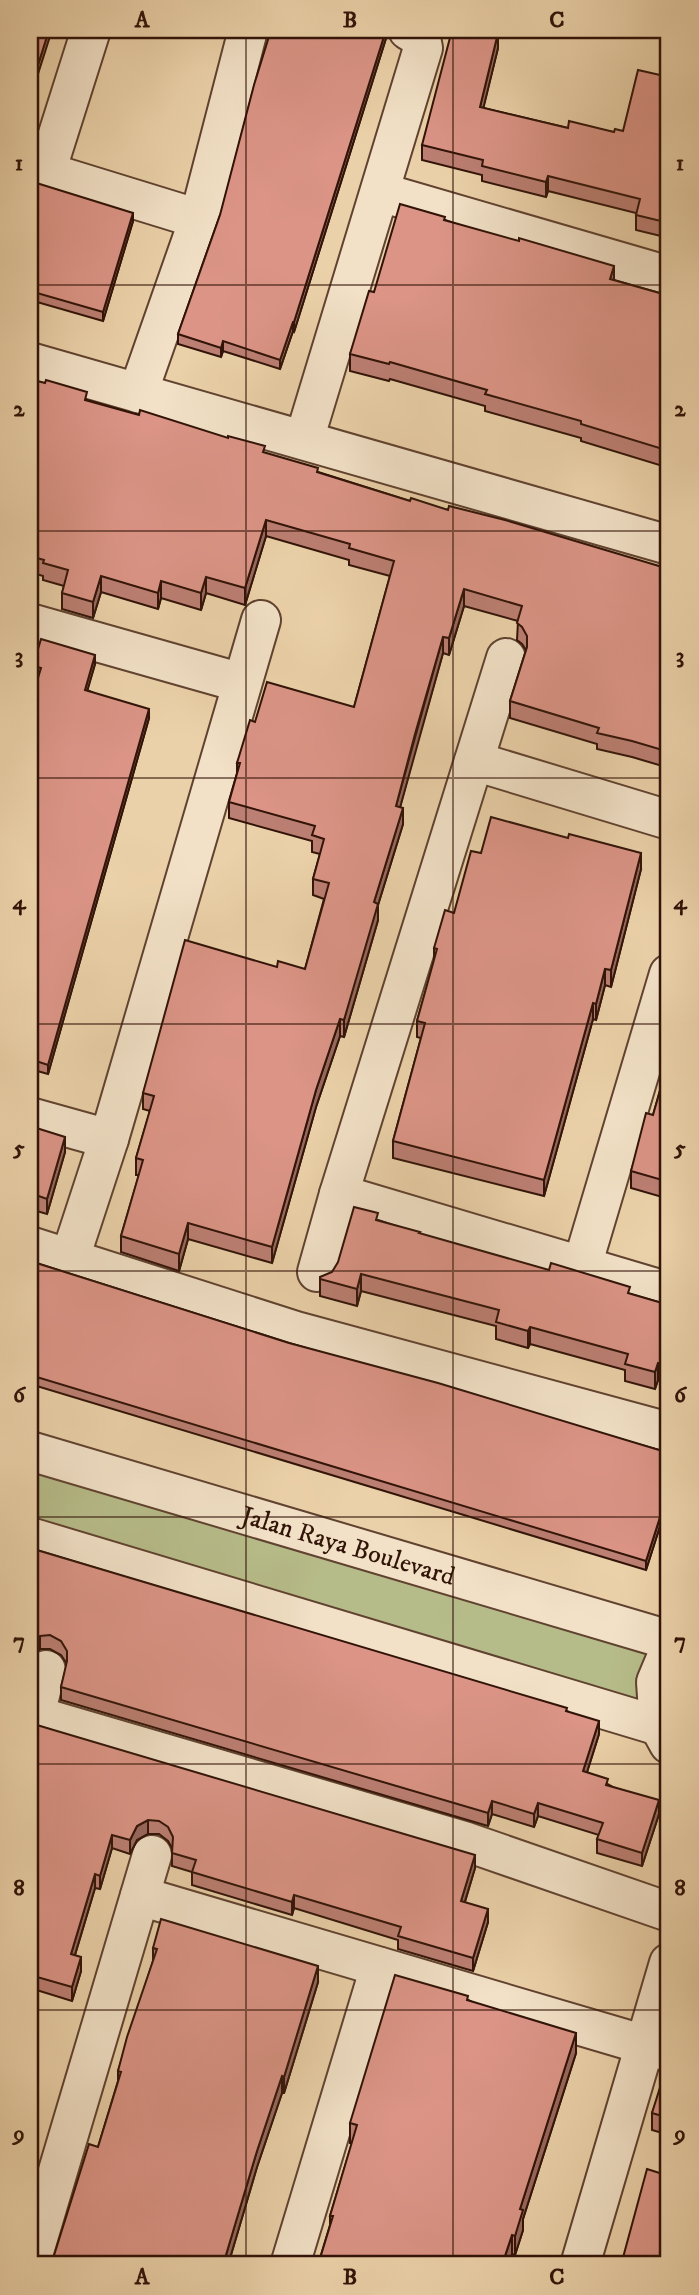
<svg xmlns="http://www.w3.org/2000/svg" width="699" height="2295" font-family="'IM FELL DW Pica',serif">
<rect width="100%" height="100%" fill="#ebd1a9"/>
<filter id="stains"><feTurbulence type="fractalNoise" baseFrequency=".00286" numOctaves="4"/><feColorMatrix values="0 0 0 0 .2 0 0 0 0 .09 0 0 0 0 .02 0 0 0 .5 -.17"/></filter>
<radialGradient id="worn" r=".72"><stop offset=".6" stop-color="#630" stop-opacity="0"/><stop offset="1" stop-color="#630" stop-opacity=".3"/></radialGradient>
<polygon fill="#b6bc89" stroke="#746848" stroke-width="2" points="30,1451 669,1640 669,1744 30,1537"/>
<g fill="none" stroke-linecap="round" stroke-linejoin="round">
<g stroke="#604230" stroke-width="42">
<g id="minor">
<polyline points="30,167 199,219"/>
<polyline points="46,172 91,30"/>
<polyline points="380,192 669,276"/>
<polyline points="30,362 669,545"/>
<polyline points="138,393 199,219 248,30"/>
<polyline points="304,440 423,48 421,38 408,30"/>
<polyline points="30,623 242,683"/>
<polyline points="474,761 669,820"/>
<polyline points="30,1117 109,1139"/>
<polyline points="339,1194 669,1292"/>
<polyline points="30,1246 296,1331 669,1432"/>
<polyline points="70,1258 109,1139 261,620"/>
<polyline points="582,1266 669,974"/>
<polyline points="317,1272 339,1194 506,658"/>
<path id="s1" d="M30 1451 669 1640"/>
<polyline points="30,1537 659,1726"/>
<polyline points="669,1651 656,1682 659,1726 669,1744"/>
<polyline points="30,1714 464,1841 669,1912"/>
<polyline points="35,1716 46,1670"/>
<polyline points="140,1896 669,2052"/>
<polyline points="30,2265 152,1855"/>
<polyline points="290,2265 380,1967"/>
<polyline points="580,2265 669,1963"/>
</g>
</g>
<use href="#minor" stroke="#f2e1c7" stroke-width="38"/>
</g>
<g fill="#bc7f73" stroke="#311308" stroke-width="2">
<polygon points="387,30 387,35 294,332 293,331 280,369 223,351 221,357 178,344 178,334 220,215"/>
<polygon points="655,30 669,30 669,40"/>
<polygon points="498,48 483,108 568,128 614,132 623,131 669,77 669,238 636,230 636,213 548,191 546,197 482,181 482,175 422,160 422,145"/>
<polygon points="30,181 133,221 103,321 30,300"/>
<polygon points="445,220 614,280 663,294 669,285 669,468 581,441 581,438 485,411 485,406 390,379 389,381 350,371 350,354 374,292"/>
<polygon points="30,379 87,400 265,453 318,472 410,501 448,510 669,569 669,768 632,757 597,749 597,744 510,718 510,701 526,650 522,644 517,640 518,621 464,606 449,655 443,653 415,751 400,807 403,824 378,905 378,920 344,1037 340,1036 316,1107 272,1263 188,1239 179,1271 121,1252 121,1236 139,1175 136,1175 136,1158 150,1111 143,1109 143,1093 277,967 305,969 324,899 313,895 313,879 320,854 312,852 312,841 229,818 229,802 237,774 237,763 255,722 354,707 390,576 349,565 349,560 266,536 245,605 206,593 201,610 161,598 158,609 101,592 93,618 62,609 62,593 64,586 43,580 43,576 30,572"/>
<polygon points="95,664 87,690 149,718 48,1074 30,1069 30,730 36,708 32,707 32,698 38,677 33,675 33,666"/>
<polygon points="481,853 641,869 611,987 605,985 596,1020 593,1019 544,1196 393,1158 393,1141 421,1038 417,1037 417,1021 434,962 434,948 454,913"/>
<polygon points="669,1059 669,1199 631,1188 631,1171 653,1115"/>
<polygon points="30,1126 65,1152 47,1214 30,1209"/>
<polygon points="378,1220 420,1234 669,1305 669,1383 658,1380 655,1389 625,1381 625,1370 530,1344 528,1348 496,1339 496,1326 361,1291 357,1306 320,1296 320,1279 332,1272"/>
<polygon points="30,1261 289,1343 669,1453 669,1498 646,1570 30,1384"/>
<polygon points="30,1548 567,1711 599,1734 587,1772 659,1814 642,1866 597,1853 597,1839 599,1835 538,1816 534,1827 492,1814 488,1826 61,1700 61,1687 67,1664 61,1655 50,1649 40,1649 30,1656"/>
<polygon points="30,1723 475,1868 465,1902 488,1922 473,1971 398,1949 398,1940 294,1908 292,1915 192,1885 192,1872 172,1866 172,1848 168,1841 159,1834 148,1834 137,1840 130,1854 112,1848 100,1889 95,1888 75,1955 81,1971 72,2001 30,1988"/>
<polygon points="153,1948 318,1982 284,2093 282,2093 257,2167 228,2265 98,2147 118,2081 118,2071 153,1961"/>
<polygon points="468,2000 576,2053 523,2219 523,2230 515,2255 512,2254 508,2265 318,2265 330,2225 330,2216 352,2143 350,2143 350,2123"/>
<polygon points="669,2066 669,2135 652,2130 652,2113"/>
</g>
<g fill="#99685e" stroke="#311308" stroke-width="2">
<polygon points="49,30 52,30 30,99 30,90"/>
<polygon points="386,30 387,30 387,35 294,332 294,322"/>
<polygon points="498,33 498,48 480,122 480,107"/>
<polygon points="548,176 548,191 546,197 546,182"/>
<polygon points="133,213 133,221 103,321 103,312"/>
<polygon points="614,266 614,283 610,279"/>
<polygon points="293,322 293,331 280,369 280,360"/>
<polygon points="223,341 223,351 221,357 221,348"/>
<polygon points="266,520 266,536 245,605 245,588"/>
<polygon points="101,576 101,592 93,618 93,602"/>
<polygon points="206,577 206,593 201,610 201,593"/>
<polygon points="161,581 161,598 158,609 158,593"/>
<polygon points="464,589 464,606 449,655 449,638"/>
<polygon points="443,637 443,653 396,822 396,806"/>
<polygon points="95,655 95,664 85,699 85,690"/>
<polygon points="149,709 149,718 48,1074 48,1065"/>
<polygon points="403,808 403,824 378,905 378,920 344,1037 344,1020 374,902"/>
<polygon points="641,853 641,869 611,987 611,970"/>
<polygon points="605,969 605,985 596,1020 596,1004"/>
<polygon points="593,1003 593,1019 544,1196 544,1180"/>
<polygon points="340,1019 340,1036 316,1107 272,1263 272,1247 316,1090"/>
<polygon points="65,1137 65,1152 47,1214 47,1199"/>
<polygon points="188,1223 188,1239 179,1271 179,1254"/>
<polygon points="361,1274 361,1291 357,1306 357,1289"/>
<polygon points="530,1327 530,1344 528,1348 528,1331"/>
<polygon points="658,1363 658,1380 655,1389 655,1372"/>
<polygon points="669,1489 669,1498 646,1570 646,1561"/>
<polygon points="40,1636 40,1649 30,1656 30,1643"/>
<polygon points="599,1721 599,1734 583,1785 583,1771"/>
<polygon points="659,1800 659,1814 642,1866 642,1853"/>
<polygon points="492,1801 492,1814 488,1826 488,1813"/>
<polygon points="538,1803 538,1816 534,1827 534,1814"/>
<polygon points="148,1820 148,1834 137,1840 130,1854 130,1840 137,1826"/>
<polygon points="112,1835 112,1848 100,1889 100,1876"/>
<polygon points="475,1855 475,1868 461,1914 461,1901"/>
<polygon points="95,1874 95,1888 71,1968 71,1954"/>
<polygon points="294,1895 294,1908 292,1915 292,1902"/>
<polygon points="488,1909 488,1922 473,1971 473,1958"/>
<polygon points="81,1957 81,1971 72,2001 72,1987"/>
<polygon points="318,1966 318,1982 284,2093 284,2077"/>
<polygon points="576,2033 576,2053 523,2219 523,2230 515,2255 515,2236 520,2209"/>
<polygon points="35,2034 35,2048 30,2064 30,2051"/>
<polygon points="282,2076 282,2093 257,2167 228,2265 223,2265 257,2151"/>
<polygon points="512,2235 512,2254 508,2265 502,2265"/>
</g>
<g fill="#db9486" stroke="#311308" stroke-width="2">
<polygon points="30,30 49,30 30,90"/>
<polygon points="271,30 386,30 294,322 293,322 280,360 223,341 221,348 178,334 220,215 254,85"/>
<polygon points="452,30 485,30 498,33 480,107 568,128 569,121 614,132 615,129 623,131 638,70 669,77 669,223 636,215 640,199 548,176 546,182 482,166 483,160 422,145"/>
<polygon points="30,181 133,213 103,312 30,291"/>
<polygon points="400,204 445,217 444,220 519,241 519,238 614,266 610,279 663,294 666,284 669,285 669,451 581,424 581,421 485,394 487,390 390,362 389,364 350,354 369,291 374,292"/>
<polygon points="30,379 45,383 46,380 87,392 85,400 139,415 140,410 228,438 228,436 265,446 263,452 318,468 317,472 410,501 411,498 448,510 449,506 505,520 669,569 669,752 632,741 597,733 599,728 510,701 527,647 527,636 522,627 517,623 522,606 464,589 449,638 443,637 415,734 396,806 403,808 374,902 378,904 344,1020 340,1019 316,1090 272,1247 188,1223 179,1254 121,1236 143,1160 136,1158 154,1096 143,1093 185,940 277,967 278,961 305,969 329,883 313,879 324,839 312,835 315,826 229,802 240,763 237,763 250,720 255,722 267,682 354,707 394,561 349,548 350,544 266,520 245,588 206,577 201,593 161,581 158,593 101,576 93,602 62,593 68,570 43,563 44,560 30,556"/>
<polygon points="41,639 95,655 85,690 149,709 48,1065 30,1059 30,730 38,700 32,698 41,668 33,666"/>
<polygon points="491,817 568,838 569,834 641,853 611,970 605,969 596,1004 593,1003 544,1180 393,1141 425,1023 417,1021 437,949 434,948 445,910 454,913 471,851 481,853"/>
<polygon points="669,1059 669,1182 631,1171 646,1113 653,1115"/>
<polygon points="30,1126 65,1137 47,1199 30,1193"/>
<polygon points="354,1207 378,1213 376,1220 420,1232 419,1233 549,1270 551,1263 630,1287 628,1293 669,1305 669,1366 658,1363 655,1372 625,1364 628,1354 530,1327 528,1331 496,1322 499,1310 361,1274 357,1289 320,1279 320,1277 332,1272 338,1262"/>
<polygon points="30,1261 289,1343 438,1383 669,1453 669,1489 646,1561 30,1375"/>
<polygon points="30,1548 567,1708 566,1711 599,1721 583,1771 608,1779 606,1785 659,1800 642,1853 597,1839 603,1823 538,1803 534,1814 492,1801 488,1813 61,1687 67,1661 67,1651 61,1641 50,1635 40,1636 30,1643"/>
<polygon points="30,1723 475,1855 461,1901 488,1909 473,1958 398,1936 401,1927 294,1895 292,1902 192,1872 196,1860 172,1853 173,1837 168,1827 159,1821 148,1820 137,1826 130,1840 112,1835 100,1876 95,1874 71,1954 81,1957 72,1987 30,1975"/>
<polygon points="161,1919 318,1966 284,2077 282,2076 257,2151 223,2265 51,2265 89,2144 98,2147 121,2072 118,2071 127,2037 157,1949 153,1948"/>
<polygon points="395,1975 468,1996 467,2000 576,2033 520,2209 523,2210 515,2236 512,2235 502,2265 318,2265 333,2216 330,2216 357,2125 350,2123"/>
<polygon points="30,2033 35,2034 30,2051"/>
<polygon points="667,2065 669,2066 669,2118 652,2113"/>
<polygon points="647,2169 669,2176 669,2265 621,2265"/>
</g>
<path fill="none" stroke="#311308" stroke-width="2" stroke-opacity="0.55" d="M246 30V2265M453 30V2265M30 285H669M30 531H669M30 778H669M30 1024H669M30 1271H669M30 1517H669M30 1764H669M30 2010H669"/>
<g text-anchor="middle" stroke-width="5" stroke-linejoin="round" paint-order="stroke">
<g font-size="26" fill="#311308" stroke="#f2e1c7">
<text dy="9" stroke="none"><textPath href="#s1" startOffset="332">Jalan Raya Boulevard</textPath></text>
</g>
</g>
<rect width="699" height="2295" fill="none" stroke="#ebd1a9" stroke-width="77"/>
<rect x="38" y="38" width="622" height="2218" fill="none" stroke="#311308" stroke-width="2.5"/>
<g font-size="23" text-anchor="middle" font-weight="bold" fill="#311308">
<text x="142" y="27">A</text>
<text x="350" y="27">B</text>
<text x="557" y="27">C</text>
<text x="19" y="170">1</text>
<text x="680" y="170">1</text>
<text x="19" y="416">2</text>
<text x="680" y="416">2</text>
<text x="19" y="663">3</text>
<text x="680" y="663">3</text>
<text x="19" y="909">4</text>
<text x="680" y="909">4</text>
<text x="19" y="1155">5</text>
<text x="680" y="1155">5</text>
<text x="19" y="1402">6</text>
<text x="680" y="1402">6</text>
<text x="19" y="1648">7</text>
<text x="680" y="1648">7</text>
<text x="19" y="1895">8</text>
<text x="680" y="1895">8</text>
<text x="19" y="2141">9</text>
<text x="680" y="2141">9</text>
<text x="142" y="2284">A</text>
<text x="350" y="2284">B</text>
<text x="557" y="2284">C</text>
</g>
<rect width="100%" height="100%" filter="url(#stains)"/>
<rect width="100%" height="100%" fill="url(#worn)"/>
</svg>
